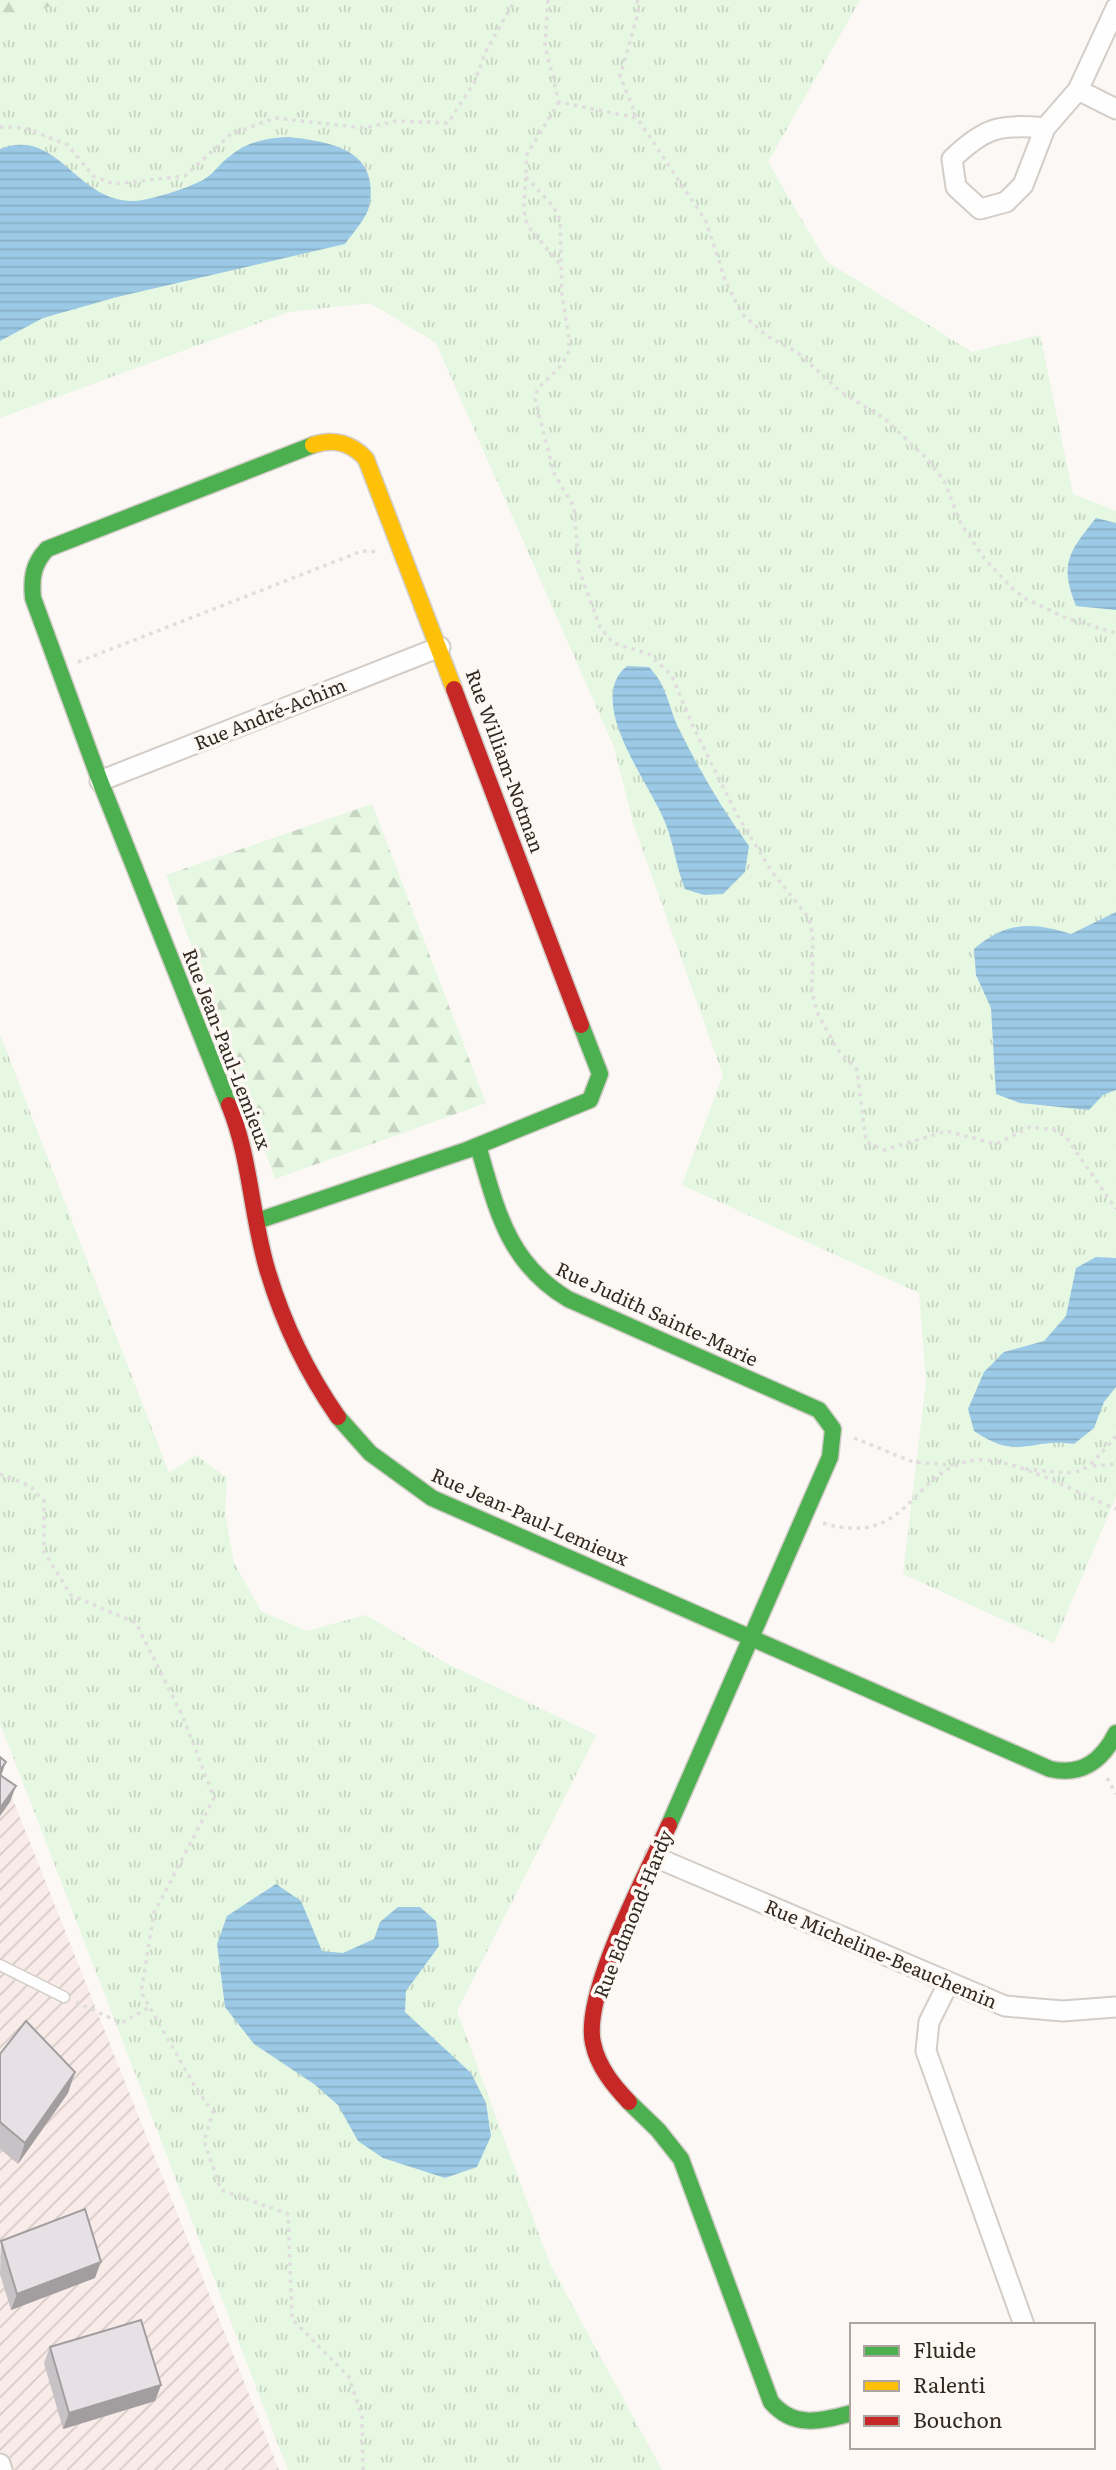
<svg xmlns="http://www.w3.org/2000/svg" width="1116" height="2470" font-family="Literata,serif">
<defs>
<pattern id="industrial-furrows" width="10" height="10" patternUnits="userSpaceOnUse" patternTransform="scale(1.75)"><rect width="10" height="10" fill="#f9ece8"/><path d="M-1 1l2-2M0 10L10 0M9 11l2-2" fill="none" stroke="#d6cac7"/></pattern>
<pattern id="grass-tufts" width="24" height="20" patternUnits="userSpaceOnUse" patternTransform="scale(1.75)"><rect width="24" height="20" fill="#e6f7e2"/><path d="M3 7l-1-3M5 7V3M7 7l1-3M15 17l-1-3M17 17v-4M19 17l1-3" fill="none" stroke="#c6d4c2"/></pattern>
<pattern id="forest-firs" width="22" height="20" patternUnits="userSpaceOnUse" patternTransform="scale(1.75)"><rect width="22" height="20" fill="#e6f7e2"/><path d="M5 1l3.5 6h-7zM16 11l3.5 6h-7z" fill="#c6d4c2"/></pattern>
<pattern id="water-rules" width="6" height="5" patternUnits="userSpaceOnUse" patternTransform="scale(1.75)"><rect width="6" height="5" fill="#9ccae6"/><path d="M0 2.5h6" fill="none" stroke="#87aec5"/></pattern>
</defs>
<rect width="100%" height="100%" fill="#fbf8f5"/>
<polygon fill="url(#industrial-furrows)" points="0,1767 279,2470 0,2470"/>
<g fill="url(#grass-tufts)">
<polygon points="68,0 860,0 768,162 826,261 972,352 1040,335 1073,494 1116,511 1116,1497 1054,1643 903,1574 926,1382 919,1293 682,1185 723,1075 634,826 614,747 436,343 370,303 289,312 0,418 0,24"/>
<polygon points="0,1034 169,1473 196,1455 227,1478 225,1514 234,1563 261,1611 307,1631 366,1615 446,1663 596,1735 457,2011 550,2264 662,2470 288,2470 0,1723"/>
</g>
<g fill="url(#forest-firs)">
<polygon points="0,0 68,0 0,24"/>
<polygon points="372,804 486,1103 275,1179 166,875"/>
</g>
<g fill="url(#water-rules)">
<path d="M289 137C332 142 381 150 369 207 366 219 352 234 345 244L117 297 43 318 0 341V149C57 127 75 199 130 201 146 202 193 187 206 178 215 172 221 162 230 156 248 141 267 138 289 137Z"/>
<path d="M1096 518 1116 523V610L1076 606C1059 563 1069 552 1096 518Z"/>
<path d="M627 666 649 667C667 685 668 706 679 729 699 770 722 809 749 846L745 872 723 894 704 895 685 889C676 867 674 844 665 822 649 782 584 701 627 666Z"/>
<path d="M1116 912V1090L1103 1095 1089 1110 1020 1103 996 1094 991 1008 976 975 974 949C1006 921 1033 922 1071 934Z"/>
<path d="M1096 1257 1116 1258V1387L1104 1402 1094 1428 1074 1444C1030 1437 1019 1462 974 1431L968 1409 984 1372 1004 1352 1044 1341 1066 1316 1076 1268Z"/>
<polygon points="276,1884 301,1901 322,1951 343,1953 374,1939 380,1922 398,1907 420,1907 436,1921 439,1946 406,1991 405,2012 471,2073 486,2103 491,2136 477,2167 445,2178 383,2158 358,2141 338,2105 314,2084 254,2044 225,2007 217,1944 227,1916"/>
</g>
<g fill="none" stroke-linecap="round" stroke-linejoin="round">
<g stroke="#d3cdc7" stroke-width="13">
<polyline id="lane" points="0,1965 64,1997"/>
</g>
<g stroke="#d3cdc7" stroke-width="23">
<g id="street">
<polyline points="1078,90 1116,109"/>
<path d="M1045 128C1000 124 985 127 952 159L956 187 980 209 1006 202 1023 185 1045 128 1078 90 1116 8"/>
<polyline points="100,781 440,647"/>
<polyline points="655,1857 1005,2006 1063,2011 1116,2007"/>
<polyline points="948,1984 929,2022 926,2051 1024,2325"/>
<polyline points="0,2464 2,2470"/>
</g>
</g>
<g stroke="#d3cdc7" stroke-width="19">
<g id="fast">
<path d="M229 1105 100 781 33 598C31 578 33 564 47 549L313 445"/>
<path d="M478 1146C497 1210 507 1262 568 1299L819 1410 833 1429 830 1457 669 1825"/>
<polyline points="257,1221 467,1150 590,1100 600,1074 581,1025"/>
<path d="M338 1417 370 1453 432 1498 1050 1769C1082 1776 1102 1761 1116 1733"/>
<path d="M629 2102 658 2130 681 2159 771 2402C794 2429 821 2421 852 2413"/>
</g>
</g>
<g stroke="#d3cdc7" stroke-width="19">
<path id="slow" d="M313 445C333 438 352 443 366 459L454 689"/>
</g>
<g stroke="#d3cdc7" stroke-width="19">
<g id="jam">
<polyline points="454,689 581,1025"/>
<path d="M229 1105C251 1159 251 1217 268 1272 283 1322 308 1374 338 1417"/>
<path d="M629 2102C613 2085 598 2067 593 2043 582 1994 647 1873 669 1825"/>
</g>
</g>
<g stroke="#dfdedd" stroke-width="3.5" stroke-dasharray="3.5 5" stroke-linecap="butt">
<polyline points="548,0 545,46 559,102 637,118"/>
<polyline points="637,0 638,14 620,76 637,118 706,221 725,280 742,314 767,336 797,352 841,392 884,418 928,460 944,481 961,524 984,558 1011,587 1024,598 1066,618 1116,633"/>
<polyline points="559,102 527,154 524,206 525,219 531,230 559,263"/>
<polyline points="0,127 25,128 68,145 93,176 114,184 185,176 231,134 275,118 364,128 397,121 448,123 474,83 486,51 515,0"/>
<polyline points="526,177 553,206 560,219 562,296 569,338 569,351 562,365 538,388 535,399 554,473 574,507 579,570 600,627 613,643 649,654 672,676 693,726 736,813 772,872 808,917 813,935 812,992 817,1012 837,1049 857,1070 866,1142 884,1150 947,1131 996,1144 1030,1127 1055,1130 1066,1137 1116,1209"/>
<polyline points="78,662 362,551 378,552"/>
<polyline points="854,1438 913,1462 953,1465"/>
<polyline points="1093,1466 1116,1464"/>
<path d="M1025 1469C1083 1474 1078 1481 1116 1436"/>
<polyline points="0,1474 30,1486 44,1501 44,1552 71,1595 136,1623 183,1717 214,1798 154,1913 141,1992 197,2090 213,2112 204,2141 221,2190 288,2214 292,2319 349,2377 362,2416 363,2470"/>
<path d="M823 1523C911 1550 911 1467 976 1460 1015 1457 1079 1494 1116 1509"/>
<polyline points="1107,1778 1116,1794"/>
<polyline points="76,2002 121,2023 150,2007"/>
</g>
<use href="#lane" stroke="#fefefe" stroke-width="10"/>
<use href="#street" stroke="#fefefe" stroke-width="19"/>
<use href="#fast" stroke="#4caf50" stroke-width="16"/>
<use href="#slow" stroke="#ffc107" stroke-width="16"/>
<use href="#jam" stroke="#c62828" stroke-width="16"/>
</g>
<g fill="#c7c2c5">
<polygon points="0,2054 75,2072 68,2093 18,2164 0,2149"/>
<polygon points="1,2241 95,2278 11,2310 0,2274"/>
<polygon points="50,2347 161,2385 155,2401 63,2429 44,2363"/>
</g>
<g fill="#a29ea0">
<polygon points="6,1762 0,1779 0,1770"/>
<polygon points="16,1786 10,1802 0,1816 0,1808"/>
<polygon points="75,2072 68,2093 18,2164 25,2143"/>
<polygon points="101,2262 95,2278 11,2310 17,2294"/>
<polygon points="161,2385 155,2401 63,2429 69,2413"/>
</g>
<g fill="#e7e1e5" stroke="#a29ea0" stroke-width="2">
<polygon points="0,1757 6,1762 0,1770"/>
<polygon points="0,1775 16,1786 0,1808"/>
<polygon points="26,2021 75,2072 25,2143 0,2122 0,2054"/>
<polygon points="85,2209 101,2262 17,2294 1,2241"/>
<polygon points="141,2320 161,2385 69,2413 50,2347"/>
</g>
<g text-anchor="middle" stroke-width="7" stroke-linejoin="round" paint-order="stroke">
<g font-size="19" fill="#332921" stroke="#fdf8f3">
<text transform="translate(270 714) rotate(-22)" y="7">Rue André-Achim</text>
<text transform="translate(505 761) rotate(70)" y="7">Rue William-Notman</text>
<text transform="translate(227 1049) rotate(69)" y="7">Rue Jean-Paul-Lemieux</text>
<text transform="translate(657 1314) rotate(25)" y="7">Rue Judith Sainte-Marie</text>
<text transform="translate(530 1517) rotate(24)" y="7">Rue Jean-Paul-Lemieux</text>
<text transform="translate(633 1914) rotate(-68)" y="7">Rue Edmond-Hardy</text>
<text transform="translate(881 1954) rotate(23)" y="7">Rue Micheline-Beauchemin</text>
</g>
</g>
<rect x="850" y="2323" width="245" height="126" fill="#fdf8f3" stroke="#aca59f" stroke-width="2"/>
<rect x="864" y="2346" width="35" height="10" fill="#4caf50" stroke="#aca59f" stroke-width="2"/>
<text x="913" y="2358" font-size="21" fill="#332921">Fluide</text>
<rect x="864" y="2381" width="35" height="10" fill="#ffc107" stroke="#aca59f" stroke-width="2"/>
<text x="913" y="2393" font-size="21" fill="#332921">Ralenti</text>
<rect x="864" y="2416" width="35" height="10" fill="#c62828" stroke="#aca59f" stroke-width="2"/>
<text x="913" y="2428" font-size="21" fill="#332921">Bouchon</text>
</svg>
